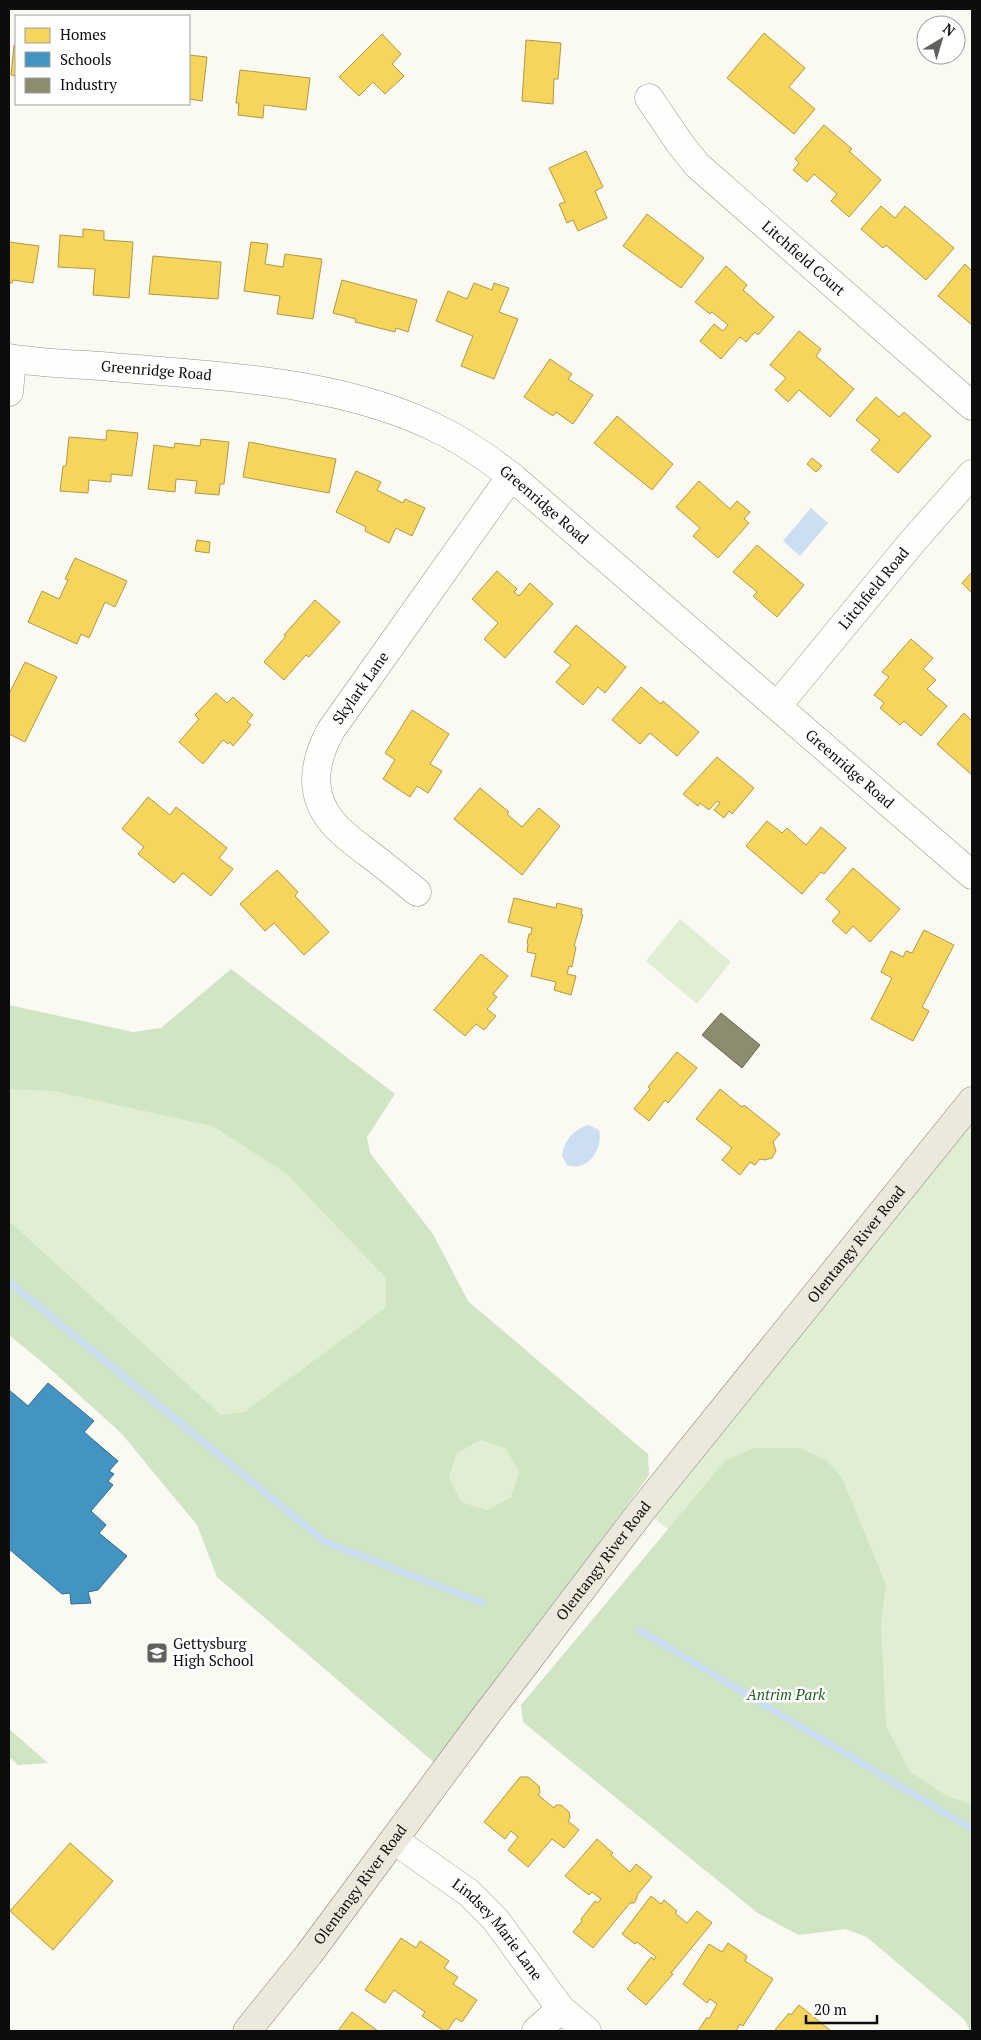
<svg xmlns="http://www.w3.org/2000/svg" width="981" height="2040" font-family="'PT Serif',serif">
<rect width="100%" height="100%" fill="#fafaf2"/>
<g fill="#e0eed4">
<polygon points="680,919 731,962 697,1004 646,961"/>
<polygon points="9,1023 172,1052 429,1300 280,1500 9,1273"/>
<polygon points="972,1101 972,2031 970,2031 965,2020 867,1937 846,1929 759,1914 523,1722 675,1535 643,1509"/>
<polygon points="481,1440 506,1449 519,1472 511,1497 487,1510 462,1502 449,1478 457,1453"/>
</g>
<g fill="#cfe5c3" fill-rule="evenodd">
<path d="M231 969 395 1094 367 1137 370 1153 433 1234 468 1301 648 1454 649 1475 492 1690 436 1764 217 1577 197 1525 121 1433 48 1367 9 1335V1221L221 1415 245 1412 386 1307V1278L287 1174 213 1126 54 1091 9 1089V1005L133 1032 161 1028ZM481 1440 506 1449 519 1472 511 1497 487 1510 462 1502 449 1478 457 1453Z"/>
<polygon points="754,1448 800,1448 827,1461 842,1478 886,1585 881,1622 886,1726 910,1772 947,1796 972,1805 972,2031 970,2031 965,2020 867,1937 846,1929 799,1935 759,1914 523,1722 521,1705 725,1461"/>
<polygon points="9,1729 48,1763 18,1765 9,1757"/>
</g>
<g fill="#ccdef1">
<polygon points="811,508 828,523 800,556 783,541"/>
<path d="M588 1125 599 1130C604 1148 587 1173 567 1165L562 1156C564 1140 573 1130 588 1125Z"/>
</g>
<g fill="#f6d55c" stroke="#b09944">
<polygon points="764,33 805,68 789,87 815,109 794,134 727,78"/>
<polygon points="382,34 401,54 392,64 404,76 385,94 373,82 359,96 339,77"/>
<polygon points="526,40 561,43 558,79 554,79 553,104 522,101"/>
<polygon points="14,45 16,46 16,76 11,75"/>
<polygon points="189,55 207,57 202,101 189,99"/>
<polygon points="240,70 310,78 306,110 264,105 263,118 238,115 239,103 236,103"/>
<polygon points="824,125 852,149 849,151 881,180 849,217 831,201 837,194 814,174 807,182 793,170 799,163 795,159"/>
<polygon points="586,151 603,187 595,191 607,218 578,231 573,220 567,223 559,204 565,202 549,168"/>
<polygon points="881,206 895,218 905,206 954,248 926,280 886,245 883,248 861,229"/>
<polygon points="647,214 704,258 681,288 623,246"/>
<polygon points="83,229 104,231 104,240 133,242 129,298 93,295 95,269 58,267 60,235 83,237"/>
<polygon points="9,242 39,246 33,283 13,280 12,283 9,283"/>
<polygon points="251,242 268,244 265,264 283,267 285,254 322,259 313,319 277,314 280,296 244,291"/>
<polygon points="153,256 221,262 218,299 149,294"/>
<polygon points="965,264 972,271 972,325 938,296"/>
<polygon points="726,266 747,285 743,290 774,317 758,335 755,332 746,342 740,337 721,359 700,341 714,324 723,331 728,325 712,312 710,314 695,302"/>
<polygon points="342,280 417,300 408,332 396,328 395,332 355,322 356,319 333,313"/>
<polygon points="474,283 492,290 494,283 509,288 499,312 518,319 494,379 461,366 473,336 436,321 448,291 467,299"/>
<polygon points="799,331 821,349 816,356 854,389 830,417 799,390 788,402 775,390 786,378 770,365"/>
<polygon points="550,359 572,374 568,379 593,395 573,424 556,412 553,416 524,397"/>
<polygon points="876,397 899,417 904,412 931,436 898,473 871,450 880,440 856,420"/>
<polygon points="617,416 673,464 652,490 594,443"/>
<polygon points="107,430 138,433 132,476 111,474 111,482 89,480 88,493 60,491 63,466 66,466 69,437 106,440"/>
<polygon points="201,439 229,442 224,484 220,484 219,495 195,493 197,481 176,479 175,492 148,489 154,445 174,448 175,443 200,446"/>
<polygon points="249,442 336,459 329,493 243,477"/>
<polygon points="812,458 822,466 816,472 807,464"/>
<polygon points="356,471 381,482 377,490 403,503 405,499 425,508 412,536 396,528 389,543 365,531 366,527 336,512"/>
<polygon points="699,481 730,509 737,501 750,512 744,519 749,523 718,558 693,536 700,528 676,507"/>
<polygon points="197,540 210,542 209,553 195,551"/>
<polygon points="757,545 804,585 777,617 753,596 757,592 733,572"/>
<polygon points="75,558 127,581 115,607 105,602 89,638 81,634 77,644 28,622 42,591 59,599 68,580 65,579"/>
<polygon points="497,571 517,589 514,592 519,596 530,583 553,604 505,658 484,639 498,623 472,599"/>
<polygon points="972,572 972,593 962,583"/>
<polygon points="315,600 340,622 309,657 306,655 284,680 264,662 286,636 284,635"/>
<polygon points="576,625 626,667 605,693 598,687 583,705 556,682 571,665 554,652"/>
<polygon points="911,639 933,658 923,669 936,680 927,689 947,706 921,736 904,721 900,725 880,708 884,703 874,695 889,677 882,672"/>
<polygon points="25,662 57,677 25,742 9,734 9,694"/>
<polygon points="641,687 661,704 663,701 699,732 677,756 650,733 640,744 612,720"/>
<polygon points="216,693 227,703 233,697 253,715 247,722 251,725 233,746 230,742 228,744 223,740 203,764 179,742 199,719 195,715"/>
<polygon points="412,710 449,734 430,764 442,771 428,793 417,786 410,797 383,779 395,760 385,753"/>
<polygon points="964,713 972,721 972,775 937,744"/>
<polygon points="717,757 754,788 732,814 729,811 724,818 714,810 720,803 717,801 709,810 700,803 698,806 683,794"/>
<polygon points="480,788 509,812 507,814 522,827 539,808 560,826 522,875 454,819"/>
<polygon points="148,797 170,815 176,807 227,848 219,858 233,869 211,896 183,873 174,883 138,854 144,847 122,829"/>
<polygon points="767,821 782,833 787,828 806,845 821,827 846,848 824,874 821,872 802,894 746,846"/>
<polygon points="853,868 900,909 870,942 853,926 846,934 832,921 840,912 826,899"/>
<polygon points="277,870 298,892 295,896 329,932 304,955 274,923 265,931 240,904"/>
<polygon points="514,898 556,908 557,903 582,909 581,915 583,915 574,946 576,947 572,967 569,966 567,974 576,976 571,995 554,990 556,982 531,976 536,954 527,952 528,944 527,943 529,934 531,934 532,928 508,922"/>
<polygon points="924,930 954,945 922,1007 929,1011 913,1041 871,1019 892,978 881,972 891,951 903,957 906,951 912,953"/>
<polygon points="481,954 508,976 493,994 497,997 487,1009 496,1016 484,1030 476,1024 465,1036 434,1010"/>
<polygon points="677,1052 697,1068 668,1103 665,1100 649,1121 634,1109 650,1089 648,1087"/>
<polygon points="720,1089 742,1107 744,1105 780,1134 773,1142 776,1151 772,1158 765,1160 760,1159 755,1165 750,1162 740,1175 722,1160 732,1148 696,1119"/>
<polygon points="520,1777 528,1777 539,1786 540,1792 538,1795 554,1808 556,1805 561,1805 569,1812 570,1818 568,1821 579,1830 564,1848 552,1839 528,1867 508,1850 518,1837 511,1831 505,1839 484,1822"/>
<polygon points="597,1839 613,1853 611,1855 630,1872 636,1864 652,1877 637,1895 637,1898 634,1903 630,1903 593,1948 573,1932 582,1921 581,1919 595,1901 598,1903 601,1899 592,1892 589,1895 565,1876"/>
<polygon points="70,1843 113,1881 53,1950 10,1911"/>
<polygon points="651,1896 661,1904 664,1900 677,1911 675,1913 687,1923 697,1911 712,1923 671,1973 673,1974 646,2005 627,1989 651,1957 654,1960 656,1957 637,1942 635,1944 622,1934"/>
<polygon points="401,1938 416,1948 420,1941 449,1961 444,1968 458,1977 453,1984 477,2000 462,2022 456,2018 447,2031 444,2031 422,2016 425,2012 394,1990 385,2003 365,1990"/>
<polygon points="728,1943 747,1956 745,1961 773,1979 743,2026 740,2024 736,2031 698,2031 707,2017 709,2019 717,2004 710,1999 707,2003 683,1984 709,1944 722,1952"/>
<polygon points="799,2005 831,2031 774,2031 789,2013 791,2015"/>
<polygon points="352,2012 378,2031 338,2031"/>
</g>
<polygon fill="#4393c3" stroke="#336b8c" points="48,1383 94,1421 84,1432 118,1461 109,1471 114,1474 108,1481 113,1485 91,1511 106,1525 99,1533 127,1556 98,1590 88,1592 91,1603 71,1604 70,1593 62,1594 9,1549 9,1390 28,1406"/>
<polygon fill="#8c8c6e" stroke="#666651" points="721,1013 760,1045 742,1068 702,1035"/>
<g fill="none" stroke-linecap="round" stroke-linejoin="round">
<g stroke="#ccdef1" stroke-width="7">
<polyline points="9,1282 325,1542 483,1603"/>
<polyline points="639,1630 972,1829"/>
</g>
<g stroke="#949490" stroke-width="29">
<g id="minor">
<path id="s1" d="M649 98 681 145 697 165 972 406"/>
<path id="s2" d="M9 358C39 363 70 364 100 366 211 376 343 379 444 432 468 444 490 460 511 476L972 875"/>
<polyline points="9,392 12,359"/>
<path id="s3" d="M778 705 913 541 972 474"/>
<path id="s4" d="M417 892C401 879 385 866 368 853 356 844 343 835 333 823 308 794 314 761 331 730L511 476"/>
<path id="s5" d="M394 1840 469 1893 495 1919 561 2009 587 2031"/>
<polyline points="536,2031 561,2009"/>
</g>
</g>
<g stroke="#81817d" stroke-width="29">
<g id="major">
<path id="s6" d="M247 2031 309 1954 484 1718 643 1509 972 1101"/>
</g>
</g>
<use href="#minor" stroke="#fefefd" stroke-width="28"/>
<use href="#major" stroke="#eae9db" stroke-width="28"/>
</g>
<defs>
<g id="school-square" transform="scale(1.125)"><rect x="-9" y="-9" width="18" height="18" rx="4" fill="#60605d" stroke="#fff"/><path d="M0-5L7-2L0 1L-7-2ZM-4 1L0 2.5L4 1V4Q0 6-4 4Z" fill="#fff"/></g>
</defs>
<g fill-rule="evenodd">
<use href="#school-square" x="157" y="1653"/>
</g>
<g text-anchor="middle" stroke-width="5" stroke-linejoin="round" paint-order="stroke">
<g font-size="15" fill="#0d0d0d" stroke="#fff">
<text dy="5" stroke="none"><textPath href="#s1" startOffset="224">Litchfield Court</textPath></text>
<text dy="5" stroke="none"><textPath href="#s2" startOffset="148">Greenridge Road</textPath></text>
<text dy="5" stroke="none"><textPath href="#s2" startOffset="568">Greenridge Road</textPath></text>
<text dy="5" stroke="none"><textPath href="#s3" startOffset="151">Litchfield Road</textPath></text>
<text dy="5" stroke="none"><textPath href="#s4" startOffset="260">Skylark Lane</textPath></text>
<text dy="5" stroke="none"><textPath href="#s2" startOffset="972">Greenridge Road</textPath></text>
<text dy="5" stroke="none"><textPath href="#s6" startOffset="995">Olentangy River Road</textPath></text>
<text dy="5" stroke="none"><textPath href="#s6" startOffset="590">Olentangy River Road</textPath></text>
<text dy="5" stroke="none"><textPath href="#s6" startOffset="185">Olentangy River Road</textPath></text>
<text dy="5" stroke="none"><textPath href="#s5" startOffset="138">Lindsey Marie Lane</textPath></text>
</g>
<g font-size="15" fill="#0d0d0d" stroke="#fff" text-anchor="start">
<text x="173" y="1649">Gettysburg<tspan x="173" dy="17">High School</tspan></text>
</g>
<g font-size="15" font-style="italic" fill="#265e24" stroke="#fff">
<text x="786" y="1700">Antrim Park</text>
</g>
</g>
<rect width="981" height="2040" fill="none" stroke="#0d0d0d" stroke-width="20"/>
<rect x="15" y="15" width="175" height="90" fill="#ffffff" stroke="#9e9e9e"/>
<rect x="25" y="28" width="25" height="15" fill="#f6d55c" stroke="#9e9e9e"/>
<text x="60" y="40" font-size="15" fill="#0d0d0d">Homes</text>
<rect x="25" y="52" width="25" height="15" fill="#4393c3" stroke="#9e9e9e"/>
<text x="60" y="65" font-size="15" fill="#0d0d0d">Schools</text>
<rect x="25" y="78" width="25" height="15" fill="#8c8c6e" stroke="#9e9e9e"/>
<text x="60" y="90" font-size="15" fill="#0d0d0d">Industry</text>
<g transform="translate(941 40) rotate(38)"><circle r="24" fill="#ffffff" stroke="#9e9e9e"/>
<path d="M0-4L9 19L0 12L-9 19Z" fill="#60605d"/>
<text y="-8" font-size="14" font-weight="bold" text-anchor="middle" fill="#0d0d0d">N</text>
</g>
<path d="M806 2015v8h71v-8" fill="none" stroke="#0d0d0d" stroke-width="2.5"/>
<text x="814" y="2015" font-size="15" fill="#0d0d0d" stroke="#ffffff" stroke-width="4" paint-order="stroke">20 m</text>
</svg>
